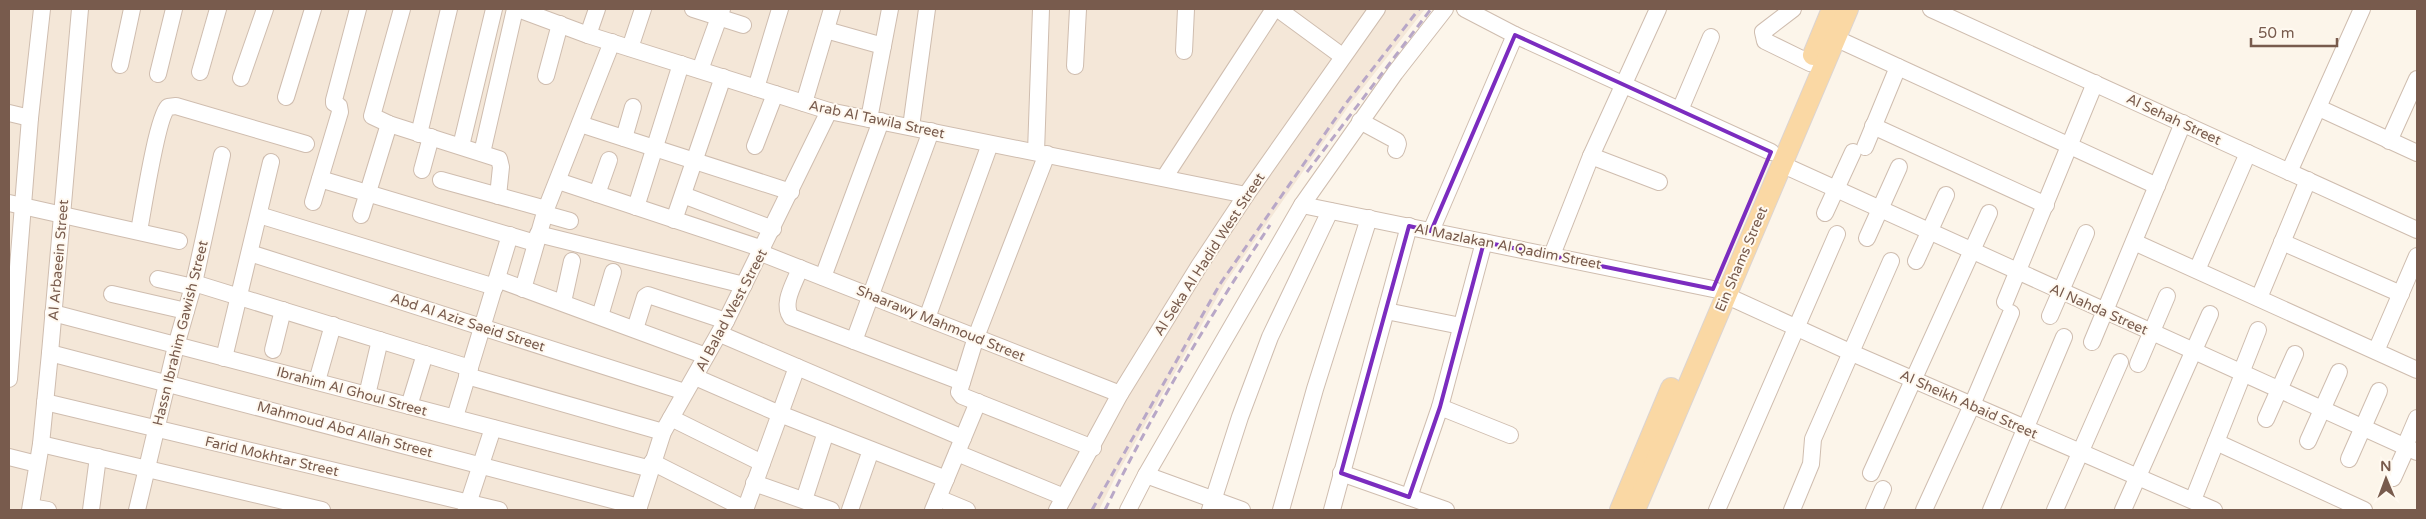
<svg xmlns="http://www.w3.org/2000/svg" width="2426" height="519" font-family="'Varela Round',sans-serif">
<rect width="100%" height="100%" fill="#fcf5ea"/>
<polygon fill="#f4e7d8" points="9,9 1425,9 1348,107 1226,282 1116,476 1099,510 9,510"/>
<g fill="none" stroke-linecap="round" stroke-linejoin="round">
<g stroke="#cfbdaf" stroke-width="18">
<g id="minor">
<polyline points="402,9 372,116 389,124 499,159 501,167 498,196"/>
<polyline points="518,9 588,35 829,111 1246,195"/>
<polyline points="693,9 743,25"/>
<polyline points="1278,9 1342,56"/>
<polyline points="1465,9 1515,35 1771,152"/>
<polyline points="1793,9 1763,32 1765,41 1810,63"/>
<polyline points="1931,9 2417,230"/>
<polyline points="826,30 883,46"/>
<polyline points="588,35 597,9"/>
<polyline points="1835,38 2157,186"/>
<polyline points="630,48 643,9"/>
<polyline points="1184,51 1186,9"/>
<polyline points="120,65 132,9"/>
<polyline points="1075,66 1078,9"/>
<polyline points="700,70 722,9"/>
<polyline points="200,72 218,9"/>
<polyline points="158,74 174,9"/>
<polyline points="546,76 560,24"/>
<polyline points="241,78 265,9"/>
<polyline points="756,88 780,9"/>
<polyline points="286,97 313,9"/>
<polyline points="804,103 832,9"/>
<polyline points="2319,108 2417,153"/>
<polyline points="1680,110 1711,37"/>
<polyline points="9,113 30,118"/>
<polyline points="869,119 890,9"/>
<polyline points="1360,121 1397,141 1398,144 1396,150"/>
<polyline points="580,124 791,192"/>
<polyline points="1873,126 2046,205"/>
<polyline points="911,127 927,9"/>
<polyline points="419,134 449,9"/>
<polyline points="624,138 633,107"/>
<polyline points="2389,141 2417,79"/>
<polyline points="461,146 494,9"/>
<polyline points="755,146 775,94"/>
<polyline points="1865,147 1898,67"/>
<polyline points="1036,152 1041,9"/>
<polyline points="482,153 515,9"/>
<polyline points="1047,154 976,337 959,392 962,396 1093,448"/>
<polyline points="1591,156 1659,182"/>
<polyline points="1781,164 2417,452"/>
<polyline points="422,170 431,137"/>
<polyline points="2289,172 2362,9"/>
<polyline points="1164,178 1274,9"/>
<polyline points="320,179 535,243"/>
<polyline points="441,180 546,209"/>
<polyline points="558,181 763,249"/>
<polyline points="597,194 609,160"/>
<polyline points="683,195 773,229"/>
<polyline points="313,202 340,112 339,106 334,103 334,100 358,9"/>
<polyline points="9,203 179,241"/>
<polyline points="1302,205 1713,289"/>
<polyline points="636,207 681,64"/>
<polyline points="1825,213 1853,152"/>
<polyline points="545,214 570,221"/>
<polyline points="259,215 495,287"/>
<polyline points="361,215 389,124"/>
<polyline points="674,220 723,77"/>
<path d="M139 231C143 210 157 117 168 107L176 106 306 144"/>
<polyline points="1431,231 1515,35"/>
<polyline points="538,234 744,285"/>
<polyline points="1867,238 1899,167"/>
<polyline points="2134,242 2417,370"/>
<polyline points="2282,242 2401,294"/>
<polyline points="250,253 685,392"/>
<polyline points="761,253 1120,394"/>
<polyline points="1552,255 1591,156 1658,9"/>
<polyline points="1916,261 1946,195"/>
<path d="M800 268C795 283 781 303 791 317L962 382"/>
<polyline points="2197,270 2248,153"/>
<polyline points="823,277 881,121"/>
<polyline points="158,279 193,287"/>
<polyline points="497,279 706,356"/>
<polyline points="194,283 470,368"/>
<polyline points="523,289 546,209 612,42"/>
<polyline points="112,294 186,311"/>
<polyline points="1725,295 1852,353 2214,510"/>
<polyline points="2259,298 2308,180"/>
<polyline points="563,302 572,261"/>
<polyline points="2005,302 2095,83"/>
<polyline points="1386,311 1461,326"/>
<polyline points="53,313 651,469"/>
<polyline points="600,316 613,272"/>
<polyline points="2050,316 2086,233"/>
<polyline points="927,318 990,144"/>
<polyline points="635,329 645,297 648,295 726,321"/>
<polyline points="720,334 963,438"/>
<polyline points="854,341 931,131"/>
<polyline points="2092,342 2183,123"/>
<polyline points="273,350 283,310"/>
<polyline points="2376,351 2417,256"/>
<polyline points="50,353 639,507"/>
<polyline points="224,358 271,162"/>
<polyline points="2138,364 2167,296"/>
<polyline points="2241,373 2258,330"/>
<polyline points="467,376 663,432"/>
<polyline points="695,377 780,414 946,479"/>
<polyline points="9,379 30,118 42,9"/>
<polyline points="317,381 333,325"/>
<polyline points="367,395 380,340"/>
<polyline points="45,402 499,510"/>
<polyline points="409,406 425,354"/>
<polyline points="1440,407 1510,435"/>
<polyline points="455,417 510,235"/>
<polyline points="671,418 762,463"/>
<polyline points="2266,419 2295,354"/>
<polyline points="2308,441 2339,372"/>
<polyline points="2216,442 2364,510"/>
<polyline points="41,444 322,510"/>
<polyline points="2405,446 2417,418"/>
<polyline points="957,453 1064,497"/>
<polyline points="9,457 37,464"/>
<polyline points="2349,459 2379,391"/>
<polyline points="652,462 745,509"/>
<polyline points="1341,473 1446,510"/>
<polyline points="1871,473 1989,213"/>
<polyline points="1146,475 1242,510"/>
<polyline points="2393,478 2407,447"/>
<polyline points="754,483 831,510"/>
<polyline points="1409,497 1440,407 1484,242"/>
<polyline points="938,498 967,510"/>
<polyline points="804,500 826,432"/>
<polyline points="2193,500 2243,374"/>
<polyline points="31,507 48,510"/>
<polyline points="30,510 41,444 50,353 80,9"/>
<polyline points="91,510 98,457"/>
<polyline points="137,510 176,346 194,283 222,155"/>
<polyline points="466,510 493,428"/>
<polyline points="638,510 663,432 726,321 829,111"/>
<polyline points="745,510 797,367"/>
<polyline points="850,510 871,450"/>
<polyline points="933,510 978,402"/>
<polyline points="1057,510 1120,394 1199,266 1246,195 1377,9"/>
<polyline points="1128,510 1146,475 1302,205 1395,73 1445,9"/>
<polyline points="1210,510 1240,417 1270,337 1330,211"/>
<polyline points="1281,510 1315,389 1369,218"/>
<polyline points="1332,510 1409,226"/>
<polyline points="1717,510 1837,234"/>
<polyline points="1792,510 1811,464 1813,439 1891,261"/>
<polyline points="1874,510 1883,489"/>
<polyline points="1924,510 1972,405 2011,313"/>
<polyline points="1991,510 2064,337"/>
<polyline points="2055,510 2120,362"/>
<polyline points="2123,510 2210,314"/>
</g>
</g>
<g stroke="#dcd4d1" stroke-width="22">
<g id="major">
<polyline points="1813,55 1832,9"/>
<polyline points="1620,510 1671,388"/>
<polyline points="1635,510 1848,9"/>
</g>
</g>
<use href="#minor" stroke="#fff" stroke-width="16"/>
<use href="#major" stroke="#fad8a4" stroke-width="20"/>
<g stroke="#b8a7c7" stroke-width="3" stroke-dasharray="8 5" stroke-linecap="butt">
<polyline points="1307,172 1431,9"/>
<polyline points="1092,510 1220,284 1347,102 1419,9"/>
<path d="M1105 510C1153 411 1210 316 1270 225"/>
</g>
</g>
<path fill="none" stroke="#7b2cbf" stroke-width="4" stroke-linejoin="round" d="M1515 35 1771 152 1713 289 1484 242 1440 407 1409 497 1341 473 1409 226 1431 231Z"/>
<g text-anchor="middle" stroke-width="4" stroke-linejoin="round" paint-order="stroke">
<g font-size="14" fill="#785b4d" stroke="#fff9f0">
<text transform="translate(877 119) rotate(12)" y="5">Arab Al Tawila Street</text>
<text transform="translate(2174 119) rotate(25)" y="5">Al Sehah Street</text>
<text transform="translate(1508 246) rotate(11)" y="5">Al Mazlakan Al Qadim Street</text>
<text transform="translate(1209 254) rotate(-57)" y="5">Al Seka Al Hadid West Street</text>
<text transform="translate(1741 259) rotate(-67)" y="5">Ein Shams Street</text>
<text transform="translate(58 260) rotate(-85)" y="5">Al Arbaeein Street</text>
<text transform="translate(2099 309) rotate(24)" y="5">Al Nahda Street</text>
<text transform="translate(731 310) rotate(-62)" y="5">Al Balad West Street</text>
<text transform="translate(468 322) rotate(18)" y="5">Abd Al Aziz Saeid Street</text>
<text transform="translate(941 323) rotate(22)" y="5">Shaarawy Mahmoud Street</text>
<text transform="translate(180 333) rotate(-76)" y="5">Hassn Ibrahim Gawish Street</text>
<text transform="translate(352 391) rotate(15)" y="5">Ibrahim Al Ghoul Street</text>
<text transform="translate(1969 404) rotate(24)" y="5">Al Sheikh Abaid Street</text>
<text transform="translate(345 429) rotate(15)" y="5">Mahmoud Abd Allah Street</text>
<text transform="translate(272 456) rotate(13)" y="5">Farid Mokhtar Street</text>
</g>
</g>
<rect width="2426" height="519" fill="none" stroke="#785b4d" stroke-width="20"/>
<g transform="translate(2386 479) rotate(359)" stroke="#fff9f0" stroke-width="4" paint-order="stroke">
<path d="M0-4L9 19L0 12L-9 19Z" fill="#785b4d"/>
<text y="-8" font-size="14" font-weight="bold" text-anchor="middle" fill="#785b4d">N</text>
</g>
<path d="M2251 38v8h86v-8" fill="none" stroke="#785b4d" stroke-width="2.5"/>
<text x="2258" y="38" font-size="15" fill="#785b4d" stroke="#fff9f0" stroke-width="4" paint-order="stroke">50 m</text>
</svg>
